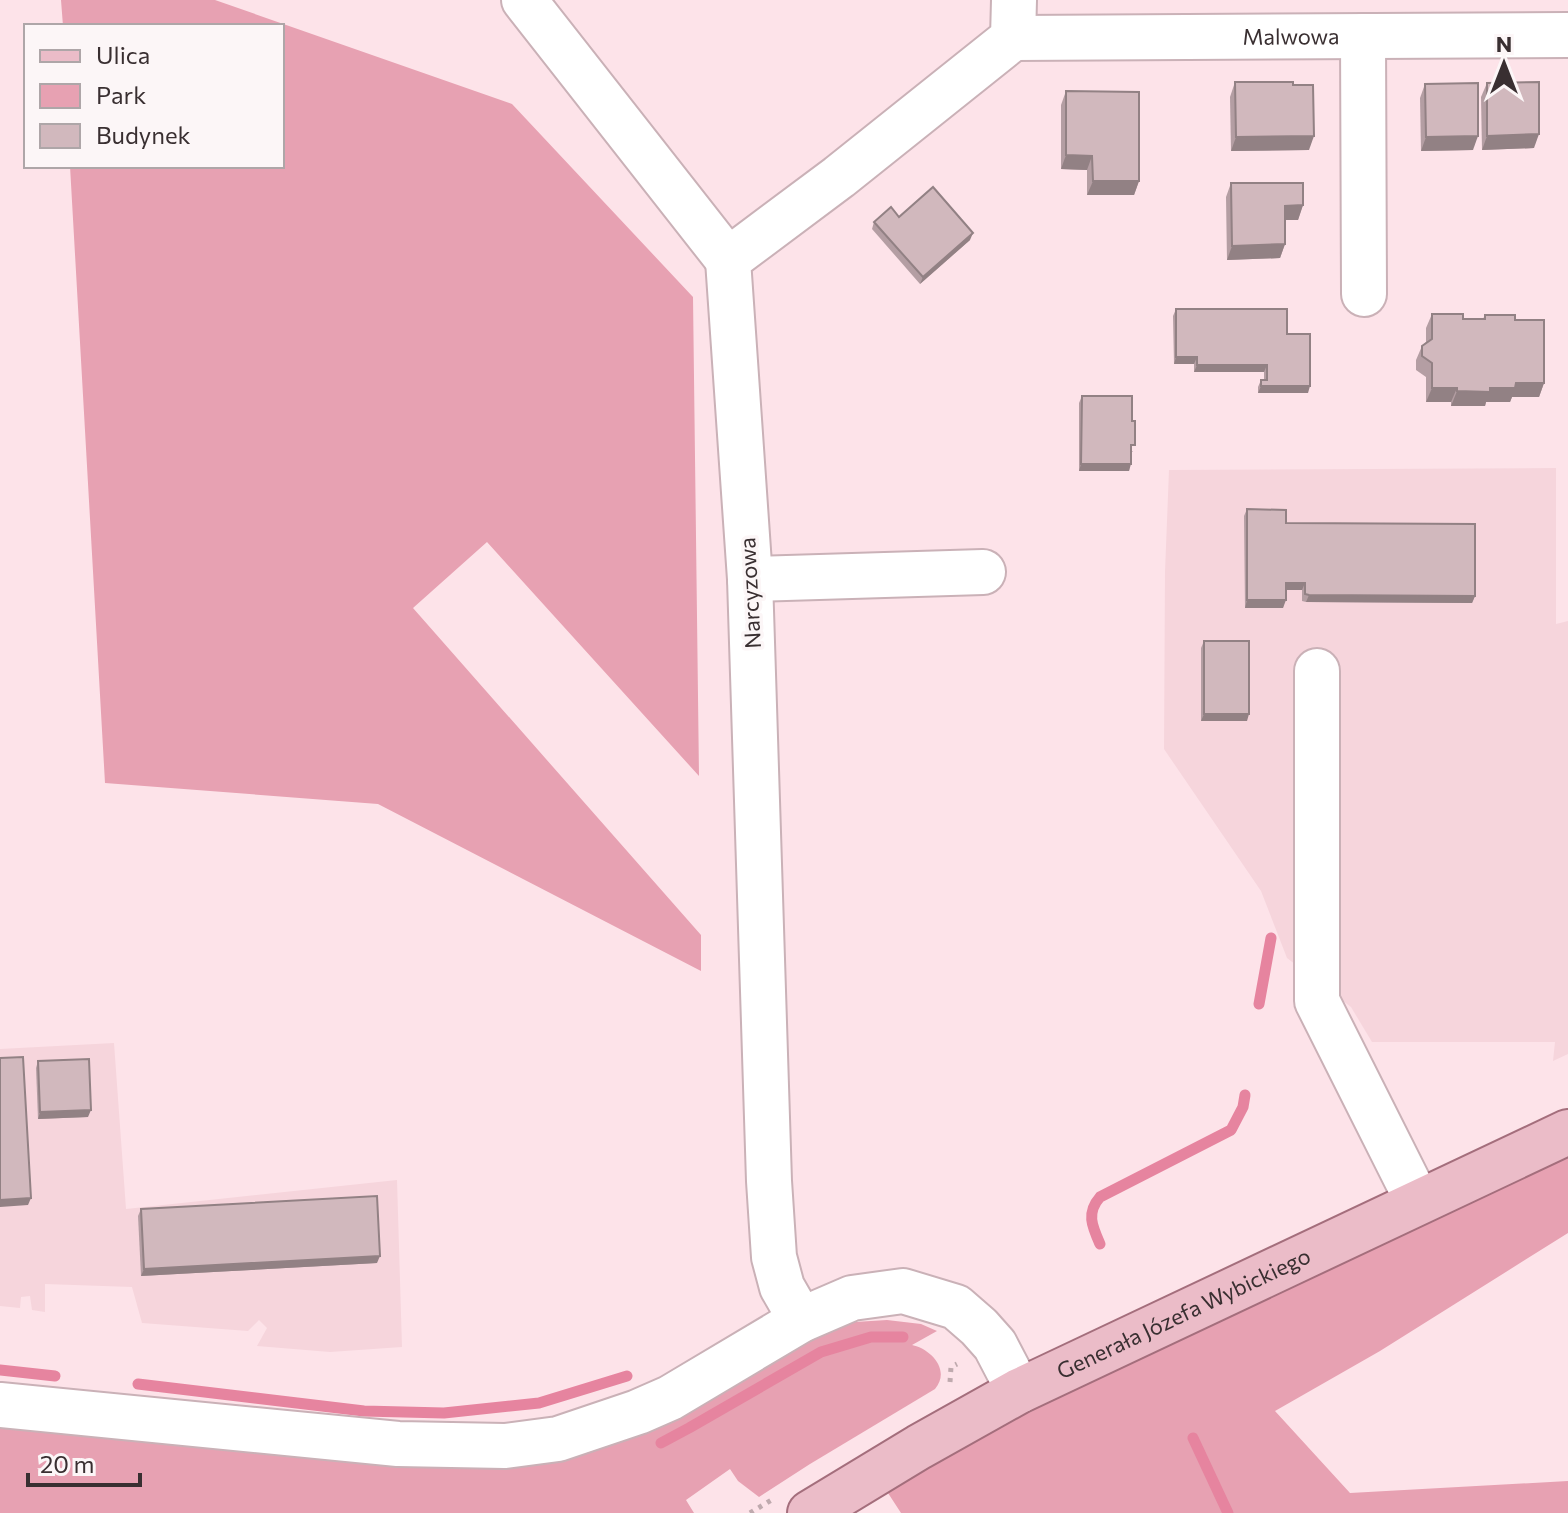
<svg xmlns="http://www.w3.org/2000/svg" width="1568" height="1513" font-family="Commissioner,sans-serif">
<rect width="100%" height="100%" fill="#fde3e9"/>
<g fill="#f6d5dc">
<polygon points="1556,468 1556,624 1568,621 1568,1054 1553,1061 1555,1042 1372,1042 1351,1007 1287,958 1261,891 1164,749 1165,572 1169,470"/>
<polygon points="114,1043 126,1209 397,1180 402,1347 330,1352 257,1346 267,1328 259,1320 248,1331 142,1323 132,1287 45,1284 45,1312 32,1310 30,1296 21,1297 20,1308 0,1306 0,1049"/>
</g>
<g fill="#e7a1b2">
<polygon points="61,0 215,0 512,104 693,297 699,776 487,542 413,608 701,935 701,971 378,804 105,783 70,166 282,166 282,26 63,26"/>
<polygon points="1568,1154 1568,1233 1380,1351 1275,1411 1350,1493 1568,1481 1568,1513 901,1513 888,1493 914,1473 1070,1387"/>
<path d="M887 1320 921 1324 937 1331 912 1345C931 1349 951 1370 935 1389L810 1464 759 1497 738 1481 730 1469 686 1500 694 1513H0V1418L460 1462 820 1331 855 1322Z"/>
</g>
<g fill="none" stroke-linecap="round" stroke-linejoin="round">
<g stroke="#e6849f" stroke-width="11">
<polyline points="1259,1004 1271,938"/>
<path d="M1100 1244C1092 1226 1086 1213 1100 1197L1231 1130 1243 1107 1245 1095"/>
<polyline points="0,1370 55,1376"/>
<polyline points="138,1384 364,1411 444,1413 539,1403 627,1376"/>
<polyline points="1193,1438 1228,1513"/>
<polyline points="661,1443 689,1428 821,1352 871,1337 903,1337"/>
</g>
<g stroke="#cab1b7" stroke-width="48">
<g id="minor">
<polyline points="524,0 728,260"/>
<polyline points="1363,36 1364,294"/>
<path id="s1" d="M1013 38 1568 35"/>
<polyline points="750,579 983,572"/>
<polyline points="1317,671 1317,1001 1418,1202"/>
<polyline points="801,1320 782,1287 774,1257 769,1181 750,579 728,260 839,177 1013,38 1014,0"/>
<polyline points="0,1405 398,1444 505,1446 558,1439 638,1412 670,1398 801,1320 852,1298 903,1291 956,1307 979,1327 995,1345 1019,1391"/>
</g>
</g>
<g stroke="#a46e7c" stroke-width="48">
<g id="major">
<path id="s2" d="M810 1513 919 1447 1019 1391 1568 1132"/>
</g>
</g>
<g stroke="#bfaaae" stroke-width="5" stroke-dasharray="4 6" stroke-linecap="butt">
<polyline points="950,1382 951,1367 957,1364"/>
<polyline points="750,1513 773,1499"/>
</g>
<use href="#minor" stroke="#fff" stroke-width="44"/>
<use href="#major" stroke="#ebbcc8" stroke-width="44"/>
</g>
<g fill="#b49ea3">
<polygon points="1235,82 1293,85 1309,150 1231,151 1230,97"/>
<polygon points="1487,83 1534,148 1482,150 1481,97"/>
<polygon points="1425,84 1473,150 1421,151 1420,98"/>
<polygon points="1066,91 1139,181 1134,195 1087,195 1087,170 1061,169 1061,105"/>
<polygon points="1231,183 1303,205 1298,220 1285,220 1285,244 1280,258 1227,260 1226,197"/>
<polygon points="899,217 970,240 920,284 872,229 874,222"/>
<polygon points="1176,309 1287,334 1308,393 1258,393 1258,387 1261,380 1264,380 1264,372 1194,372 1194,364 1174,364 1173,316"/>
<polygon points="1432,314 1463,319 1483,319 1485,315 1515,320 1544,383 1539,397 1512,397 1510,402 1486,402 1485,406 1451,406 1451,402 1426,402 1426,377 1416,370 1416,360 1422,346 1426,342 1426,328"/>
<polygon points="1082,396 1133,452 1131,452 1129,471 1079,471 1079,403"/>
<polygon points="1247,509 1475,596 1472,603 1306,602 1302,601 1302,590 1286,590 1283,608 1245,608 1244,516"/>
<polygon points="1204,641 1247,721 1201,721 1201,648"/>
<polygon points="38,1061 88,1117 38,1119 36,1068"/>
<polygon points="141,1209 377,1263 141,1276 138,1216"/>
</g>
<g fill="#928184">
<polygon points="1539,134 1534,148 1482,150 1487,136"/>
<polygon points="1314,136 1309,150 1231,151 1236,137"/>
<polygon points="1478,136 1473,150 1421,151 1426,137"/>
<polygon points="1066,155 1092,156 1087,170 1061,169"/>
<polygon points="1093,181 1139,181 1134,195 1087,195"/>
<polygon points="1303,205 1298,220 1280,220 1285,206"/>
<polygon points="973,233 970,240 920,284 923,277"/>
<polygon points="1285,244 1280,258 1227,260 1232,246"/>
<polygon points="1176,357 1197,357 1194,364 1174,364"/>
<polygon points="1197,365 1267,365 1264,372 1194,372"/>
<polygon points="1516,383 1544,383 1539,397 1512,397 1510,402 1486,402 1485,406 1451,406 1457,391 1490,388"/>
<polygon points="1261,386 1310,386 1308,393 1258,393"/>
<polygon points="1432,388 1457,388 1451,402 1426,402"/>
<polygon points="1081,464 1131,464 1129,471 1079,471"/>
<polygon points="1286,583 1305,583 1302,590 1283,590"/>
<polygon points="1309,595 1475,596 1472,603 1306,602"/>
<polygon points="1247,600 1286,600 1283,608 1245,608"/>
<polygon points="1204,714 1249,714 1247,721 1201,721"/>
<polygon points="91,1110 88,1117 38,1119 40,1112"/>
<polygon points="31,1198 28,1205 0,1207 0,1200"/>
<polygon points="380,1256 377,1263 141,1276 144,1269"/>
</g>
<g fill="#d1b8bd" stroke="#928184" stroke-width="2">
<polygon points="1235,82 1293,82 1293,85 1313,85 1314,136 1236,137"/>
<polygon points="1539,82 1539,134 1487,136 1487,83"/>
<polygon points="1478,83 1478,136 1426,137 1425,84"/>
<polygon points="1066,91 1139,92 1139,181 1093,181 1092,156 1066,155"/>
<polygon points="1231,183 1303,183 1303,205 1285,206 1285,244 1232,246"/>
<polygon points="933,187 973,233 923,277 874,222 891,207 899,217"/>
<polygon points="1176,309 1287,309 1287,334 1310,334 1310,386 1261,386 1261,380 1267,380 1267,365 1197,365 1197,357 1176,357"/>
<polygon points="1432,314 1463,314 1463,319 1485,319 1485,315 1515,315 1515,320 1544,320 1544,383 1516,383 1515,388 1490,388 1490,392 1457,391 1457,388 1432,388 1432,363 1422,356 1422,346 1432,339"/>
<polygon points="1082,396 1132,396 1132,421 1135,421 1135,445 1131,445 1131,464 1081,464"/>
<polygon points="1247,509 1286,510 1286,523 1475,524 1475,596 1309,595 1305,594 1305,583 1286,583 1286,600 1247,600"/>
<rect x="1204" y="641" width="45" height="73"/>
<polygon points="23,1057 31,1198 0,1200 0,1058"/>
<polygon points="89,1059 91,1110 40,1112 38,1061"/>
<polygon points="377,1196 380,1256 144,1269 141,1209"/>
</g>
<g text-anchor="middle" stroke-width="7" stroke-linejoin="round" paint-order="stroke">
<g font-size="22" fill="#392f31" stroke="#fcf6f7">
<text dy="8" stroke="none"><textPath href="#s1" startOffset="278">Malwowa</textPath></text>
<text transform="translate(750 593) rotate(-93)" y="8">Narcyzowa</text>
<text dy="8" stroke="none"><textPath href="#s2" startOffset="424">Generała Józefa Wybickiego</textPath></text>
</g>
</g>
<rect x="24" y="24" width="260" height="144" fill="#fcf6f7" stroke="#aea6a8" stroke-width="2"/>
<rect x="40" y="50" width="40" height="12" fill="#ebbcc8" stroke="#aea6a8" stroke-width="2"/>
<text x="96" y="64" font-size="24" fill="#392f31">Ulica</text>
<rect x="40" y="84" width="40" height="24" fill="#e7a1b2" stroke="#aea6a8" stroke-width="2"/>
<text x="96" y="104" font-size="24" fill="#392f31">Park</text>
<rect x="40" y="124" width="40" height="24" fill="#d1b8bd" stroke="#aea6a8" stroke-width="2"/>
<text x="96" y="144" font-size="24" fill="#392f31">Budynek</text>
<g transform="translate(1504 64)" stroke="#fcf6f7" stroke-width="6" paint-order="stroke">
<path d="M0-6L14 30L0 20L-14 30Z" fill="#392f31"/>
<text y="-12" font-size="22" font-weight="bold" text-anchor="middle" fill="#392f31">N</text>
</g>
<path d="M28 1473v12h112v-12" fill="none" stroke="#392f31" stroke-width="4"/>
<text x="40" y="1473" font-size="24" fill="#392f31" stroke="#fcf6f7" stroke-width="6" paint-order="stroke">20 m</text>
</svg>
